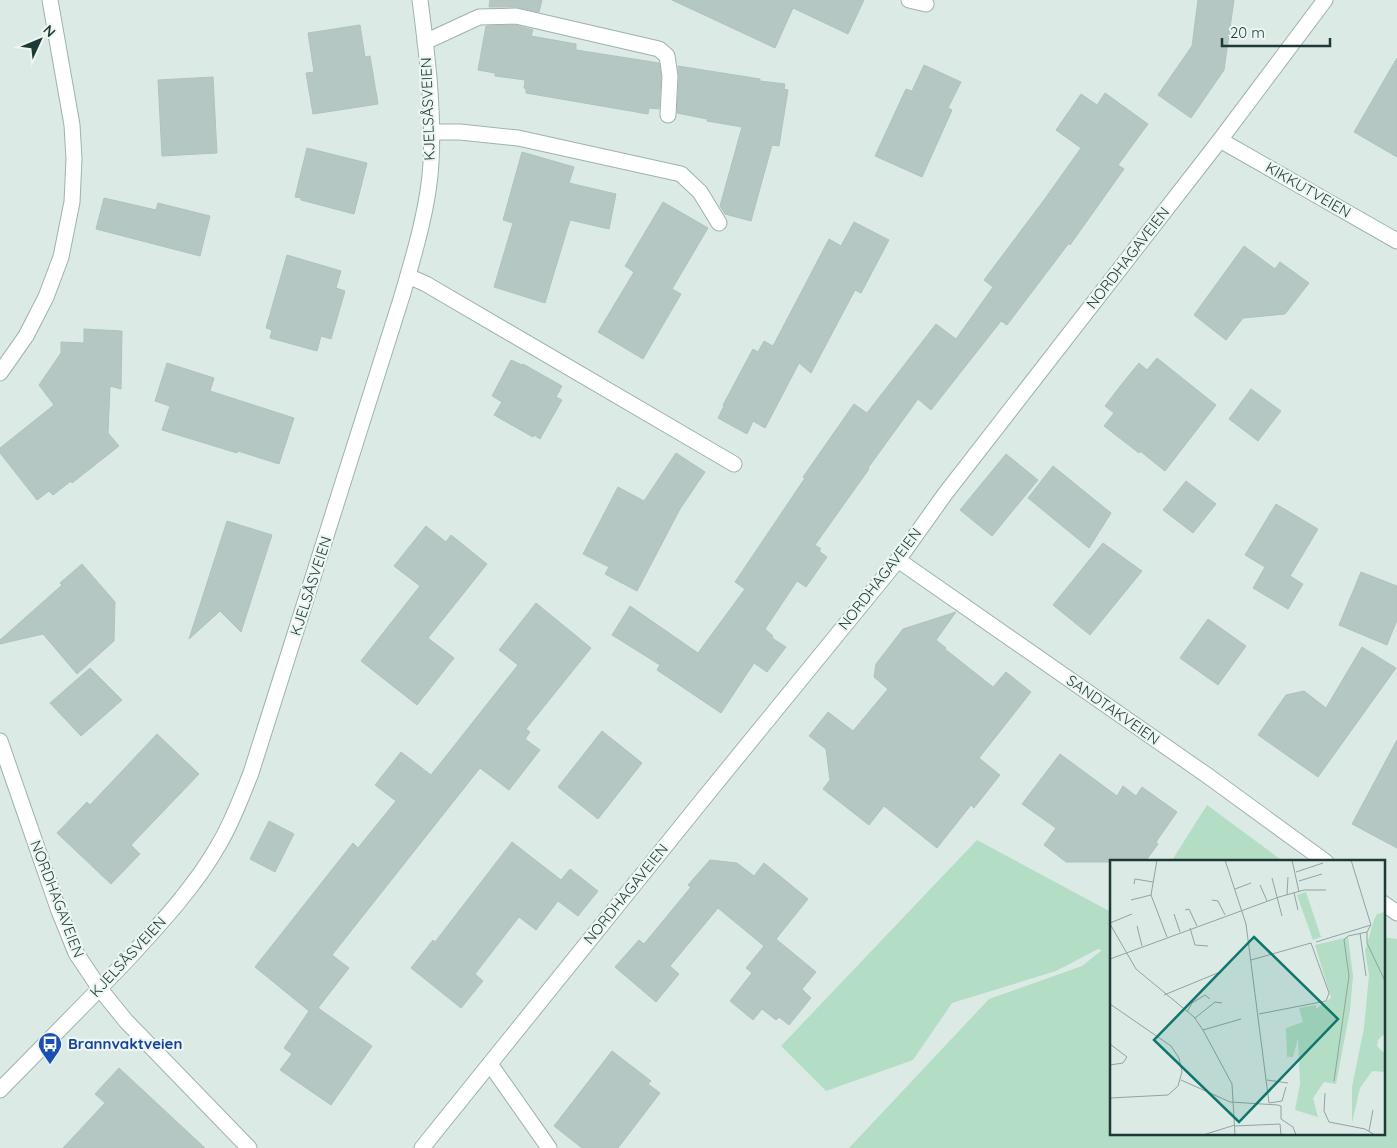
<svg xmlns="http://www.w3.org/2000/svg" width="1397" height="1148" font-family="Quicksand,sans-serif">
<rect width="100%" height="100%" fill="#dceae6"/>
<g fill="#b3ddc4">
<polygon points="1207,805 1284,862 1171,862"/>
<polygon points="977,840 1111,912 1111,1134 1383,1134 1383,937 1397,939 1397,1148 849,1148 989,999 1082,966 1102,950 1098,949 1056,971 952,1003 913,1060 826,1091 781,1046"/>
</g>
<g fill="#b5c7c2" stroke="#afc3be">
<polygon points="490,0 542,0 539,12 516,7 489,7"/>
<polygon points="672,0 864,0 848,34 793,8 775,48"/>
<polygon points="1198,0 1234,0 1224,70 1191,118 1158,95 1192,46"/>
<polygon points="360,25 365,57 370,56 378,104 313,114 306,73 314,72 308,33"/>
<polygon points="515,25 533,30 531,36 576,44 576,50 659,63 661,76 659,109 649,108 648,114 526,93 526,89 524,88 525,80 495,76 495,73 478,70 486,26"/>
<polygon points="1397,58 1397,157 1354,132"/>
<polygon points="924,65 961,82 948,108 952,110 922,177 875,156 906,89 912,91"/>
<polygon points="678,66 760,79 760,81 785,84 784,89 788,90 779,146 772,145 751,221 725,214 720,206 742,127 707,121 707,119 677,113 679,76"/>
<polygon points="213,77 217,153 162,156 158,80"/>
<polygon points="1105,93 1148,124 1118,165 1124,169 1070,245 1069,243 1007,325 1001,321 931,410 918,399 868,468 869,469 815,545 821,549 819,551 827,557 806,587 797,581 765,629 773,636 772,638 786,647 767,672 754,663 721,713 657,670 660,665 612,635 630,606 698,653 745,589 735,582 805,478 803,477 854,404 867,413 936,324 956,339 993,287 984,280 1044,200 1081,148 1056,130 1081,94 1097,105"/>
<polygon points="307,148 367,163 354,214 301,200 301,198 295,197"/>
<polygon points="522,152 574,167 569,183 616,194 609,229 570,220 545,303 494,287 513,223 503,220"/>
<polygon points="104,198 156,210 158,203 210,216 200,256 96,229"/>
<polygon points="663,202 708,228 672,289 681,294 643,359 598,332 634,272 625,266"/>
<polygon points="854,222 889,240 861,293 855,290 811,373 799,363 765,428 753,421 747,434 718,418 724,406 723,405 753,349 758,352 764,341 773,346 829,239 841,246"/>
<polygon points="1244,246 1275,269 1280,262 1309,283 1285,314 1243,318 1226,340 1194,315"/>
<polygon points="287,255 341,271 336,288 345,291 331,339 321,336 317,351 270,338 272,330 266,328"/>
<polygon points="84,329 122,331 121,389 110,386 108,433 119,446 72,483 71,481 53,495 49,491 37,500 0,453 0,448 54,405 39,385 61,353 61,342 84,343"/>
<polygon points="1157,358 1216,405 1165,471 1140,451 1139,453 1104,426 1114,413 1105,406 1121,385 1139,363 1147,370"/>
<polygon points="511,360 522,365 523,364 562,386 556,397 562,400 540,439 534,435 533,437 494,415 502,402 492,396"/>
<polygon points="167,363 214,378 210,391 294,418 279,464 238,451 237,453 162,430 170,406 155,401"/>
<polygon points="1251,389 1281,411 1258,441 1229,419"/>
<polygon points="676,453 705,472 680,509 637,591 605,574 609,567 583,554 618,487 644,501"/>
<polygon points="1006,454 1038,480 992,536 960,510"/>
<polygon points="1053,466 1111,513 1089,548 1028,498"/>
<polygon points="1186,481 1216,504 1193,533 1163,510"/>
<polygon points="1276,504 1318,529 1290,576 1303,584 1288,609 1253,588 1265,567 1245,555"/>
<polygon points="227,521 272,535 241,632 220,611 189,639"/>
<polygon points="426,526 446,542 451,535 487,564 428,638 454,658 417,705 361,661 420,586 394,566"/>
<polygon points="1103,543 1142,571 1090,635 1053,605"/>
<polygon points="82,564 115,602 114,641 77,674 43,634 0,644 0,640 62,585 60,583"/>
<polygon points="1361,572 1397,586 1397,620 1387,645 1339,625"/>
<polygon points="536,603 591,648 526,729 530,732 525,739 540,750 509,790 480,768 332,955 349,968 318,1008 372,1046 331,1105 280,1070 292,1054 284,1048 309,1011 255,967 353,843 358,848 396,801 375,785 401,752 431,775 518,665 499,650"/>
<polygon points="956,612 936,640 946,648 945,649 993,687 1006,672 1031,692 979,758 1000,775 974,808 971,805 937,848 884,806 869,825 823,789 830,780 826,749 809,736 828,712 853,731 888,689 874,677 876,664 903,629"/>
<polygon points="1208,619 1246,646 1218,685 1180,658"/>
<polygon points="1362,647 1396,668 1318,777 1258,735 1286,695 1304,691 1326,708"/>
<polygon points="90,668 122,700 81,736 50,703"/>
<polygon points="602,731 642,763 598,819 558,787"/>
<polygon points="157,734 199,774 131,845 140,854 111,884 57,833 87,802 90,805"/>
<polygon points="1397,740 1397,848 1352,824"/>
<polygon points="1060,754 1117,796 1123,786 1136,796 1142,787 1177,812 1156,842 1158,844 1145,862 1066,862 1044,845 1056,828 1022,804"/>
<polygon points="269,821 294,834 275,872 250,859"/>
<polygon points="512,842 561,880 570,869 598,891 578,916 558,901 536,930 519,917 475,974 483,981 461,1008 411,968 433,940 435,942"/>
<polygon points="710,860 737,863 754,876 764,863 808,899 776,939 816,972 802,989 811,998 789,1025 779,1017 776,1020 762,1009 753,1020 730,1001 752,973 746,968 764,946 718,908 670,966 679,974 656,1002 615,967 639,940 644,944 691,887 688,885"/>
<polygon points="612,1051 651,1081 648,1084 660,1093 618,1148 582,1148 554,1126"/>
<polygon points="119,1068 205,1148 63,1148 105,1103 95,1094"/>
</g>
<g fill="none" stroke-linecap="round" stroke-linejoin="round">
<g stroke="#9fb2ae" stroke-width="17">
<g id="service">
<polyline points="909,0 926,4"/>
<polyline points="425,42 479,17 516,16 659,49 667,56 670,76 668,115"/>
<polyline points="431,132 460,132 518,138 681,174 700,192 719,223"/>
<polyline points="408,276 426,284 734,464"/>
<polyline points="490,1064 549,1148"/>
</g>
</g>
<g stroke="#9fb2ae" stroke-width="17">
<g id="minor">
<polyline points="1220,140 1397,241"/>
<polyline points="0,373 26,336 46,297 61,257 72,202 74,159 72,125 50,0"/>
<polyline points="898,560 1208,776 1326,862"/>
<polyline points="0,741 59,911 76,953 100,989 126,1021 249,1148"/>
<polyline points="1383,903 1397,913"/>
<polyline points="422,1148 704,798 898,560 945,494 1220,140 1325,0"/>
</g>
</g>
<g stroke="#9fb2ae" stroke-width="17">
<path id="tertiary" d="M0 1090C43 1046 86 1003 128 959 160 924 194 888 218 846 232 823 241 798 251 773L402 296C414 255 429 205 431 163 434 108 427 54 420 0"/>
</g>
<use href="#service" stroke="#fff" stroke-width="15"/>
<use href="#minor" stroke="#fff" stroke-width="15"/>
<use href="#tertiary" stroke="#fff" stroke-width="15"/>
</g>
<defs>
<g id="bus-pin" transform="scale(1.25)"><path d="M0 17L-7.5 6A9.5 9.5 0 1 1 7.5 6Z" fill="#1a4fb4" stroke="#edf6f3"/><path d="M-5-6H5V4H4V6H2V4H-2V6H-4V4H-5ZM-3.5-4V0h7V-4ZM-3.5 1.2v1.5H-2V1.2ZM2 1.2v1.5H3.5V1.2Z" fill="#fff"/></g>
</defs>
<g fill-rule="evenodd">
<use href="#bus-pin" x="50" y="1044"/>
</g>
<g text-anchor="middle" stroke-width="4.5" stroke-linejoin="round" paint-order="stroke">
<g font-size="15" fill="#1e3a36" stroke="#edf6f3">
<text transform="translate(428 109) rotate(-92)" y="5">KJELSÅSVEIEN</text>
<text transform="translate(1308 190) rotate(30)" y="5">KIKKUTVEIEN</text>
<text transform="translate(1128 258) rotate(-52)" y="5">NORDHAGAVEIEN</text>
<text transform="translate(880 579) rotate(-52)" y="5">NORDHAGAVEIEN</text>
<text transform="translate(311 586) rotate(-72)" y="5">KJELSÅSVEIEN</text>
<text transform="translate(1113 710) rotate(35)" y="5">SANDTAKVEIEN</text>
<text transform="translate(626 894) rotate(-51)" y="5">NORDHAGAVEIEN</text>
<text transform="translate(57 899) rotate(69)" y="5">NORDHAGAVEIEN</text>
<text transform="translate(128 957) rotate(-47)" y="5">KJELSÅSVEIEN</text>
</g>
<g font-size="15" font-weight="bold" fill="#164399" stroke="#edf6f3" text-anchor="start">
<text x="68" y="1049">Brannvaktveien</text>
</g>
</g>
<g transform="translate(1110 860)">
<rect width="275" height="275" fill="#dceae6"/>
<path d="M196 32 211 77 203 80 187 35ZM275 52V173L268 180 267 186 275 194V212L262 211 250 228 242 263V227L254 168 259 115 255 91 264 60 267 54ZM238 77 243 116 240 150 226 224 214 222 203 238 208 257 185 250 190 224 188 178 183 197H177L176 168 193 162 189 148 206 145V149L221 138 205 85Z" fill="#b3ddc4"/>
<path fill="none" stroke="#90a4a0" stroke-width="1" d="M47 0 41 35 57 77M115 0 136 64 159 243 172 241 176 227M182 0 189 32M241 0 261 65M186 12 213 3M162 18 172 56M189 21 212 14M24 24 25 19 43 22M150 25 157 41M125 29 141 23M184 33 188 50M177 35 178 17M21 40 41 35M102 40 108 41 115 55M75 50 79 49 87 66M64 54 70 72M0 63 22 54M0 64 26 109 84 157 93 170 122 224 125 275M27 66 32 86M80 68 85 85 98 86M257 72V83L275 121M250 73 256 116M206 82 261 65M0 99 169 37 194 30H216M141 100 201 83 219 133 216 141 149 154M54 135 110 112M0 144 61 186 69 198 72 212 68 226 58 235 0 238M77 152 82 143 95 135 100 139M85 158 105 142 112 143M93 170 131 159M0 184 17 197 13 203 0 205M71 220 120 242 168 245 171 246V259L183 267 186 275M157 220 178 223M224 221 239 116 234 80 238 76 257 72 261 65M215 233 214 251 219 262 255 269 265 275M125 266 170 264 171 275M259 271 263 250M93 275 125 265"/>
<path fill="#0f766e" fill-opacity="0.15" stroke="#0f766e" stroke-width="2.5" d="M144 77 228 159 129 262 44 180Z"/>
<rect width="275" height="275" fill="none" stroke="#1e3a36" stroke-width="2.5"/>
</g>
<g transform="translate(40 40) rotate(46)" stroke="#edf6f3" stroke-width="4" paint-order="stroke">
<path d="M0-4L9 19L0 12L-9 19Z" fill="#1e3a36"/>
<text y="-8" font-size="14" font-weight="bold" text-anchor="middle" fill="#1e3a36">N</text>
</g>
<path d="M1222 38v8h108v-8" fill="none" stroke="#1e3a36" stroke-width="2.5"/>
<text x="1230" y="38" font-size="15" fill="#1e3a36" stroke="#edf6f3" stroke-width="4" paint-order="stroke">20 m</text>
</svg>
